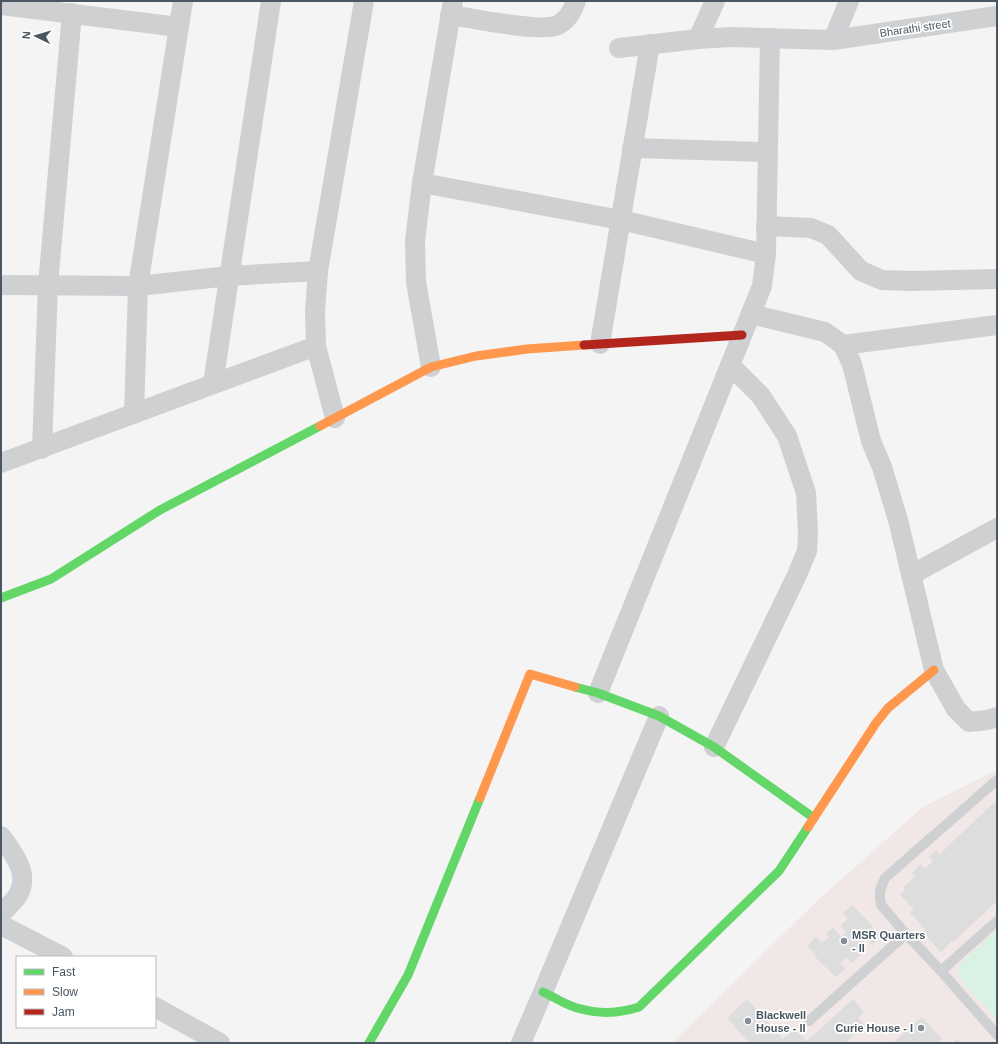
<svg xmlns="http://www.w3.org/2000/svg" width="998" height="1044" font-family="Helvetica,sans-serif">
<rect width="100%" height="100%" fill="#f4f4f4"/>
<polygon fill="#f1e7e6" points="997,770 997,1043 672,1043 819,899 923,807"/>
<polygon fill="#d9f2e3" points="997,930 997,1020 962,981 959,976 958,971 961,963"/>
<g fill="#ddddde">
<polygon points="997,800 997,901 953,942 952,941 941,952 923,932 925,929 910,913 914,909 900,895 905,890 903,887 915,877 912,873 921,864 925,869 933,861 929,857 936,850 940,855 947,847"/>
<polygon points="852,905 873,926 872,927 881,936 872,945 866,939 860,946 865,951 852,963 847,957 840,963 845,969 836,977 815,957 816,955 807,946 816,937 822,943 829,937 826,934 833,927 841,937 846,932 840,926 848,919 843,913"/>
<polygon points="747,999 783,1039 795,1028 807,1041 853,999 864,1012 858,1018 865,1025 845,1043 749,1043 727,1018"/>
<polygon points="922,1017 942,1039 936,1043 893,1043"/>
<polygon points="957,1039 961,1043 953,1043"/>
</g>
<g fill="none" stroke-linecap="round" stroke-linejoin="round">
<g stroke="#ced0d2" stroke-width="10">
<polyline points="997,921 941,971 997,1035"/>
<polyline points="941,971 906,934 881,905 880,898 880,890 885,878 997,780"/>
<polyline points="809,1021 906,934"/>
</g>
<g stroke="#ced0d2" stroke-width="20">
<polyline points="1,5 179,27"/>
<path d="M450 15C471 18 541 33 558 25 568 20 572 11 576 1"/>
<polyline points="698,39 715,1"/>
<polyline points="833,40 849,1"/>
<polyline points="619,48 698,39 730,37 833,40 997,16"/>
<polyline points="632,148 767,152"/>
<polyline points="422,183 621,220 766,254"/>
<polyline points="766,226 811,228 828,235 861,271 882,280 911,281 997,279"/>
<polyline points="1,285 138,286 229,276 318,271"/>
<polyline points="751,314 825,332 843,345 852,364 871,441 882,467 898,520 934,670 956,709 969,722 987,720 997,717"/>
<polyline points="600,344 650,44"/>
<polyline points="843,345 997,325"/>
<polyline points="431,367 416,282 415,241 422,183 453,1"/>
<polyline points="213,384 271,1"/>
<polyline points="134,414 138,286 183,1"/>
<polyline points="335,418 316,346 315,311 318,271 364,1"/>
<polyline points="42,449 48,285 72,13"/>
<polyline points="1,463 316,346"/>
<polyline points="911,575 997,528"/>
<polyline points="598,693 762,286 766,254 770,38"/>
<polyline points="714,747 797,575 807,551 808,533 806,493 787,436 761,396 730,365"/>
<path d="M1 836C14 854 32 876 16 898 12 903 6 908 1 914"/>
<polyline points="1,925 63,957"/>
<polyline points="155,1007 220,1043"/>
<polyline points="521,1043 543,992 659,716"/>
</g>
<g stroke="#63d668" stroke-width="9">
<polyline points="1,598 51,579 160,510 320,426"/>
<polyline points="575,687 598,693 659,716 714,747 814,818"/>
<path d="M543 992C554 997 566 1005 577 1008 599 1014 617 1014 639 1007L779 871 808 827"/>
<polyline points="369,1043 408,975 480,798"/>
</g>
<g stroke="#ff974d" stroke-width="9">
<polyline points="320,426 431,367 476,356 527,349 584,345"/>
<polyline points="480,798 530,674 575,687"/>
<polyline points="808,827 876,723 888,708 934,670"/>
</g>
<polyline stroke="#b3261e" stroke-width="9" points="584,345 742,335"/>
</g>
<g fill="#868d94" stroke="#fff" stroke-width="1.5">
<circle cx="844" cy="941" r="4"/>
<circle cx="748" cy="1021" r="4"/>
<circle cx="921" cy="1028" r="4"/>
</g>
<g text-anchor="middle" stroke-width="3.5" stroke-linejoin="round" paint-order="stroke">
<g font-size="11" fill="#4a5661" stroke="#fff">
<text transform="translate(915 28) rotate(-8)" y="4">Bharathi street</text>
</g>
<g font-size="11" font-weight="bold" fill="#4a5661" stroke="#fff" text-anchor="start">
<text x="852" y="939">MSR Quarters<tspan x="852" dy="13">- II</tspan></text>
<text x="756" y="1019">Blackwell<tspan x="756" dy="13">House - II</tspan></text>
<text x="913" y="1032" text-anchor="end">Curie House - I</text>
</g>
</g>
<rect width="998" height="1044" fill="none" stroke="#4a5661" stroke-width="4"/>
<rect x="16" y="956" width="140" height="72" fill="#ffffff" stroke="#b7bbc0"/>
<rect x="24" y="969" width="20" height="6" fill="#63d668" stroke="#b7bbc0"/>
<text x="52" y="976" font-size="12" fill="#4a5661">Fast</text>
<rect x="24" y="989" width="20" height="6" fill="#ff974d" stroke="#b7bbc0"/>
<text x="52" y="996" font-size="12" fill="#4a5661">Slow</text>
<rect x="24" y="1009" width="20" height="6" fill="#b3261e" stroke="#b7bbc0"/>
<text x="52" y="1016" font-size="12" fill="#4a5661">Jam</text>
<g transform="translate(36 36) rotate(275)" stroke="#ffffff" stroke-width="3" paint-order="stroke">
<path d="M0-3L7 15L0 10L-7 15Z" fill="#4a5661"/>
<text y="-6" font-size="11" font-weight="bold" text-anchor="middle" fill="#4a5661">N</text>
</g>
</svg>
